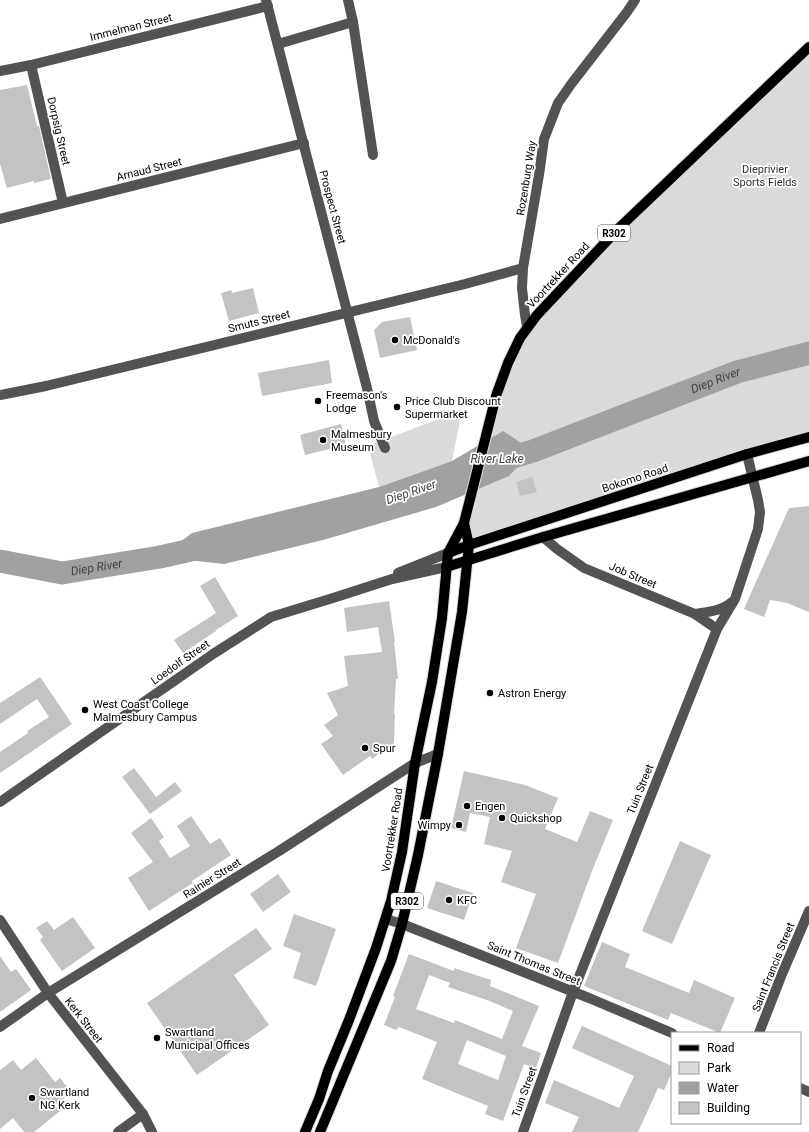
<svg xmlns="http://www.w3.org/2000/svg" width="809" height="1132" font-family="Roboto,sans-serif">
<rect width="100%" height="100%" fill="#fff"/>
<g fill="#dadada">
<polygon points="809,47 809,437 469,545 464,523 496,396 537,315"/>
<polygon points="462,410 452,461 379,487 368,446"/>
</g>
<polygon fill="#a1a1a1" points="503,431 533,451 509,476 436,507 323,540 224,564 160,557 192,533 379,487 452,461"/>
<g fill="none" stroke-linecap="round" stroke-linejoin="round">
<g stroke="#a1a1a1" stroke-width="23">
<path id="s1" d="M503 460 533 451 737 372 809 353"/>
<path id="s2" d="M0 561 62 573 160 557 191 550"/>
</g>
</g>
<g fill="#c3c3c3" fill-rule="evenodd">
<polygon points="27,85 37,126 39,126 51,179 34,183 34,181 7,188 0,164 0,90"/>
<polygon points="253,288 259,313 229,321 221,293 231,290 232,293"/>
<polygon points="410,317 417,350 380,358 374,330 382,322"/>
<polygon points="329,360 332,383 262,396 258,373"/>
<polygon points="341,424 346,445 305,455 300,435"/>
<polygon points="532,477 537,492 520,496 516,482"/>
<polygon points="809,506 809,612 787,603 770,600 764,617 744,609 789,508"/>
<polygon points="215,577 238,616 216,630 216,631 183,653 174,640 216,613 200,586"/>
<polygon points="389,601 395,642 394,642 398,679 396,679 394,714 395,714 394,743 372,759 370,756 343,775 321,744 333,736 324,725 338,715 327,693 348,686 344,656 382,652 378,627 347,632 344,608"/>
<polygon points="40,677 72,724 0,773 0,752 28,733 27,731 49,717 37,699 0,724 0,703"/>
<polygon points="134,768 156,797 175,782 182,791 150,814 122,777"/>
<polygon points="464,771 525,785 558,798 545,829 577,842 590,811 613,820 592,871 558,963 516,948 536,894 501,882 512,851 484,844 490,817 470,813 466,832 451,828"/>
<polygon points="191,816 210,844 220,838 231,855 192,881 193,883 149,911 128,878 153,862 131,833 151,818 164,837 159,841 170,858 190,846 177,826"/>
<polygon points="680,841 711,855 672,944 642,931"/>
<polygon points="278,874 291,892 263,912 250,894"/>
<polygon points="436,881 473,893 464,920 427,908"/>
<polygon points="294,914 336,929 316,986 293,978 301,953 283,946"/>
<polygon points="73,917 95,948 62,971 40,940 43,937 36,928 47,921 54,930"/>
<polygon points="256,928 272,949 234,975 269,1025 197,1075 147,1003"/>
<polygon points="602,942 630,954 625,967 689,993 694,980 735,998 720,1033 671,1013 668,1020 584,986"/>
<path d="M409 954 454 971V968L491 980 490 986 539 1006 522 1046 541 1053 536 1068 524 1064 503 1121 485 1114 488 1106 422 1079 437 1042 399 1027 396 1030 384 1025 395 997 393 996ZM429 975 450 983 448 987 487 1000 513 1011 502 1039 455 1020 454 1023 416 1009ZM467 1040 506 1056 498 1080 458 1064Z"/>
<polygon points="0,956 11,972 16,969 31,990 0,1012"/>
<polygon points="582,1026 672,1066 672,1072 664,1090 658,1088 638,1132 572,1132 579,1117 545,1103 554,1080 619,1108 634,1076 572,1048"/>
<polygon points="36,1058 55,1082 60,1078 71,1092 55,1105 60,1111 34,1132 24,1132 13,1118 0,1129 0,1070 13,1060 21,1070"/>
</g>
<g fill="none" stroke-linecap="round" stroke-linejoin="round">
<g stroke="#dbdbdb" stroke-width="12">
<g id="major">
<polyline points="448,553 469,545 747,454 809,437"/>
<polyline points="446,567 543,537 809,461"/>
<polyline points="305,1132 319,1099 328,1071 349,1020 376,948 391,901 402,852 415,763 432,682 442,618 448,553 464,523 496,396 508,363 520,338 537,315 620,227 809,47"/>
<polyline points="320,1132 391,961 402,924 418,855 438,754 462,612 469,545 464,523"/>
</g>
</g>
<g stroke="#535353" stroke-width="10">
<polyline points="266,0 367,388 374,421 385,448"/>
<polyline points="348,0 353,22 373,155"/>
<polyline points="278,44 353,22"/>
<polyline points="31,65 63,203"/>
<polyline points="0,71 31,65 268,6"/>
<polyline points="0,219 304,143"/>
<polyline points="527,327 525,315 522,288 523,268 539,175 544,139 558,103 572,83 627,12 635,0"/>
<polyline points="0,395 46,386 465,284 523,268"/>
<polyline points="543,537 557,549 584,568 695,614 717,629"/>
<polyline points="398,573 448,553"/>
<path d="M695 614C708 612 722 611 732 602"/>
<polyline points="0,802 213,654 271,617 333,598 392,579 446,567"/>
<polyline points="386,919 402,924 589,998 672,1033"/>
<polyline points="0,920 48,993 143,1114 152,1132"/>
<polyline points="0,1027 48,993 279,851 415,763 438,754"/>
<polyline points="759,1033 782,974 809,911"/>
<polyline points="800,1088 809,1092"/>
<polyline points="118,1132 143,1114"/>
<polyline points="523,1132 573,992 717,629 735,599 758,529 760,512 758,500 747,454"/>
</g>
<use href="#major" stroke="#000" stroke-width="10"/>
</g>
<g fill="#000" stroke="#fff" stroke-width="1.5">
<circle cx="395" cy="340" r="4"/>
<circle cx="318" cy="401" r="4"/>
<circle cx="397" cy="407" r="4"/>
<circle cx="323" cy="440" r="4"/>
<circle cx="490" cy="693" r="4"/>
<circle cx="85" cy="710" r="4"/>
<circle cx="365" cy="748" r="4"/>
<circle cx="467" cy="806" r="4"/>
<circle cx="502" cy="818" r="4"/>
<circle cx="459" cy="825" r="4"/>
<circle cx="449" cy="900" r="4"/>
<circle cx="157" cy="1038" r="4"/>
<circle cx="32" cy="1098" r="4"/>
</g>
<g text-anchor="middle" stroke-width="3.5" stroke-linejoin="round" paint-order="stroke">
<g fill="#fff" stroke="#4c4c4c" stroke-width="1">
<rect x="598" y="225" width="32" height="16" rx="3"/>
<rect x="391" y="893" width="32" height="16" rx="3"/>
</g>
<g font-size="10" font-weight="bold" fill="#000">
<text x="614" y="237">R302</text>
<text x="407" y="905">R302</text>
</g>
<g font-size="11" fill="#000" stroke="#fff">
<text transform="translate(131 27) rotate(-14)" y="4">Immelman Street</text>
<text transform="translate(59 131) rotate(77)" y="4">Dorpsig Street</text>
<text transform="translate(149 169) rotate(-14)" y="4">Arnaud Street</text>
<text transform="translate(526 178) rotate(-81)" y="4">Rozenburg Way</text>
<text transform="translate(333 207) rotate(75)" y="4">Prospect Street</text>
<text transform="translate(558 275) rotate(-47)" y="4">Voortrekker Road</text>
<text transform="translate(259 321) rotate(-14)" y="4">Smuts Street</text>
<text transform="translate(635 478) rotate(-18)" y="4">Bokomo Road</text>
<text transform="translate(633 575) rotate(23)" y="4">Job Street</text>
<text transform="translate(180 662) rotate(-35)" y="4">Loedolf Street</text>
<text transform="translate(640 789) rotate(-68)" y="4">Tuin Street</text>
<text transform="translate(392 830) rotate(-81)" y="4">Voortrekker Road</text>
<text transform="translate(212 878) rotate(-32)" y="4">Rainier Street</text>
<text transform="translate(534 963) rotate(22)" y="4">Saint Thomas Street</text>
<text transform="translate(773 967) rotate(-68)" y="4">Saint Francis Street</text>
<text transform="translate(84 1020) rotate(52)" y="4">Kerk Street</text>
<text transform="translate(524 1092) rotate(-70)" y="4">Tuin Street</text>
</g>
<g font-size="11" fill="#313131" stroke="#fff">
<text x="765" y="173">Dieprivier<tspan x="765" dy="13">Sports Fields</tspan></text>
</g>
<g font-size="11" fill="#000" stroke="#fff" text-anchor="start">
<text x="403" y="344">McDonald's</text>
<text x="326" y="399">Freemason's<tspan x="326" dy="13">Lodge</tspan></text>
<text x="405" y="405">Price Club Discount<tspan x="405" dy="13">Supermarket</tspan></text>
<text x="331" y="438">Malmesbury<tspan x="331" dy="13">Museum</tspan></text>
<text x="498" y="697">Astron Energy</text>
<text x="93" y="708">West Coast College<tspan x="93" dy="13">Malmesbury Campus</tspan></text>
<text x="373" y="752">Spur</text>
<text x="475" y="810">Engen</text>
<text x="510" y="822">Quickshop</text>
<text x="451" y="829" text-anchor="end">Wimpy</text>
<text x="457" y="904">KFC</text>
<text x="165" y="1036">Swartland<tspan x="165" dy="13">Municipal Offices</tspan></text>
<text x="40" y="1096">Swartland<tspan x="40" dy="13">NG Kerk</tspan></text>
</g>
<g font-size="12" font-style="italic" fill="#424242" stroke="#fff">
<text dy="4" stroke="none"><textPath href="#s1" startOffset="227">Diep River</textPath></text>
<text x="497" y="463">River Lake</text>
<text transform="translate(411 492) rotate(-19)" y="4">Diep River</text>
<text dy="4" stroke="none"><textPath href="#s2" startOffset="98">Diep River</textPath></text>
</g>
</g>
<rect x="671" y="1032" width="130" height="92" fill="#ffffff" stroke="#999999"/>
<rect x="679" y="1045" width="20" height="6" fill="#000000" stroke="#999999"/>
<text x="707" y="1052" font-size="12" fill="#000000">Road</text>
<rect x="679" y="1062" width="20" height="12" fill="#dadada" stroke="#999999"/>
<text x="707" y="1072" font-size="12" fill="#000000">Park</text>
<rect x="679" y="1082" width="20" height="12" fill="#a1a1a1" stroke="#999999"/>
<text x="707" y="1092" font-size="12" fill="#000000">Water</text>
<rect x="679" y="1102" width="20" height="12" fill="#c3c3c3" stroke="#999999"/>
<text x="707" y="1112" font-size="12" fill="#000000">Building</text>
</svg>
